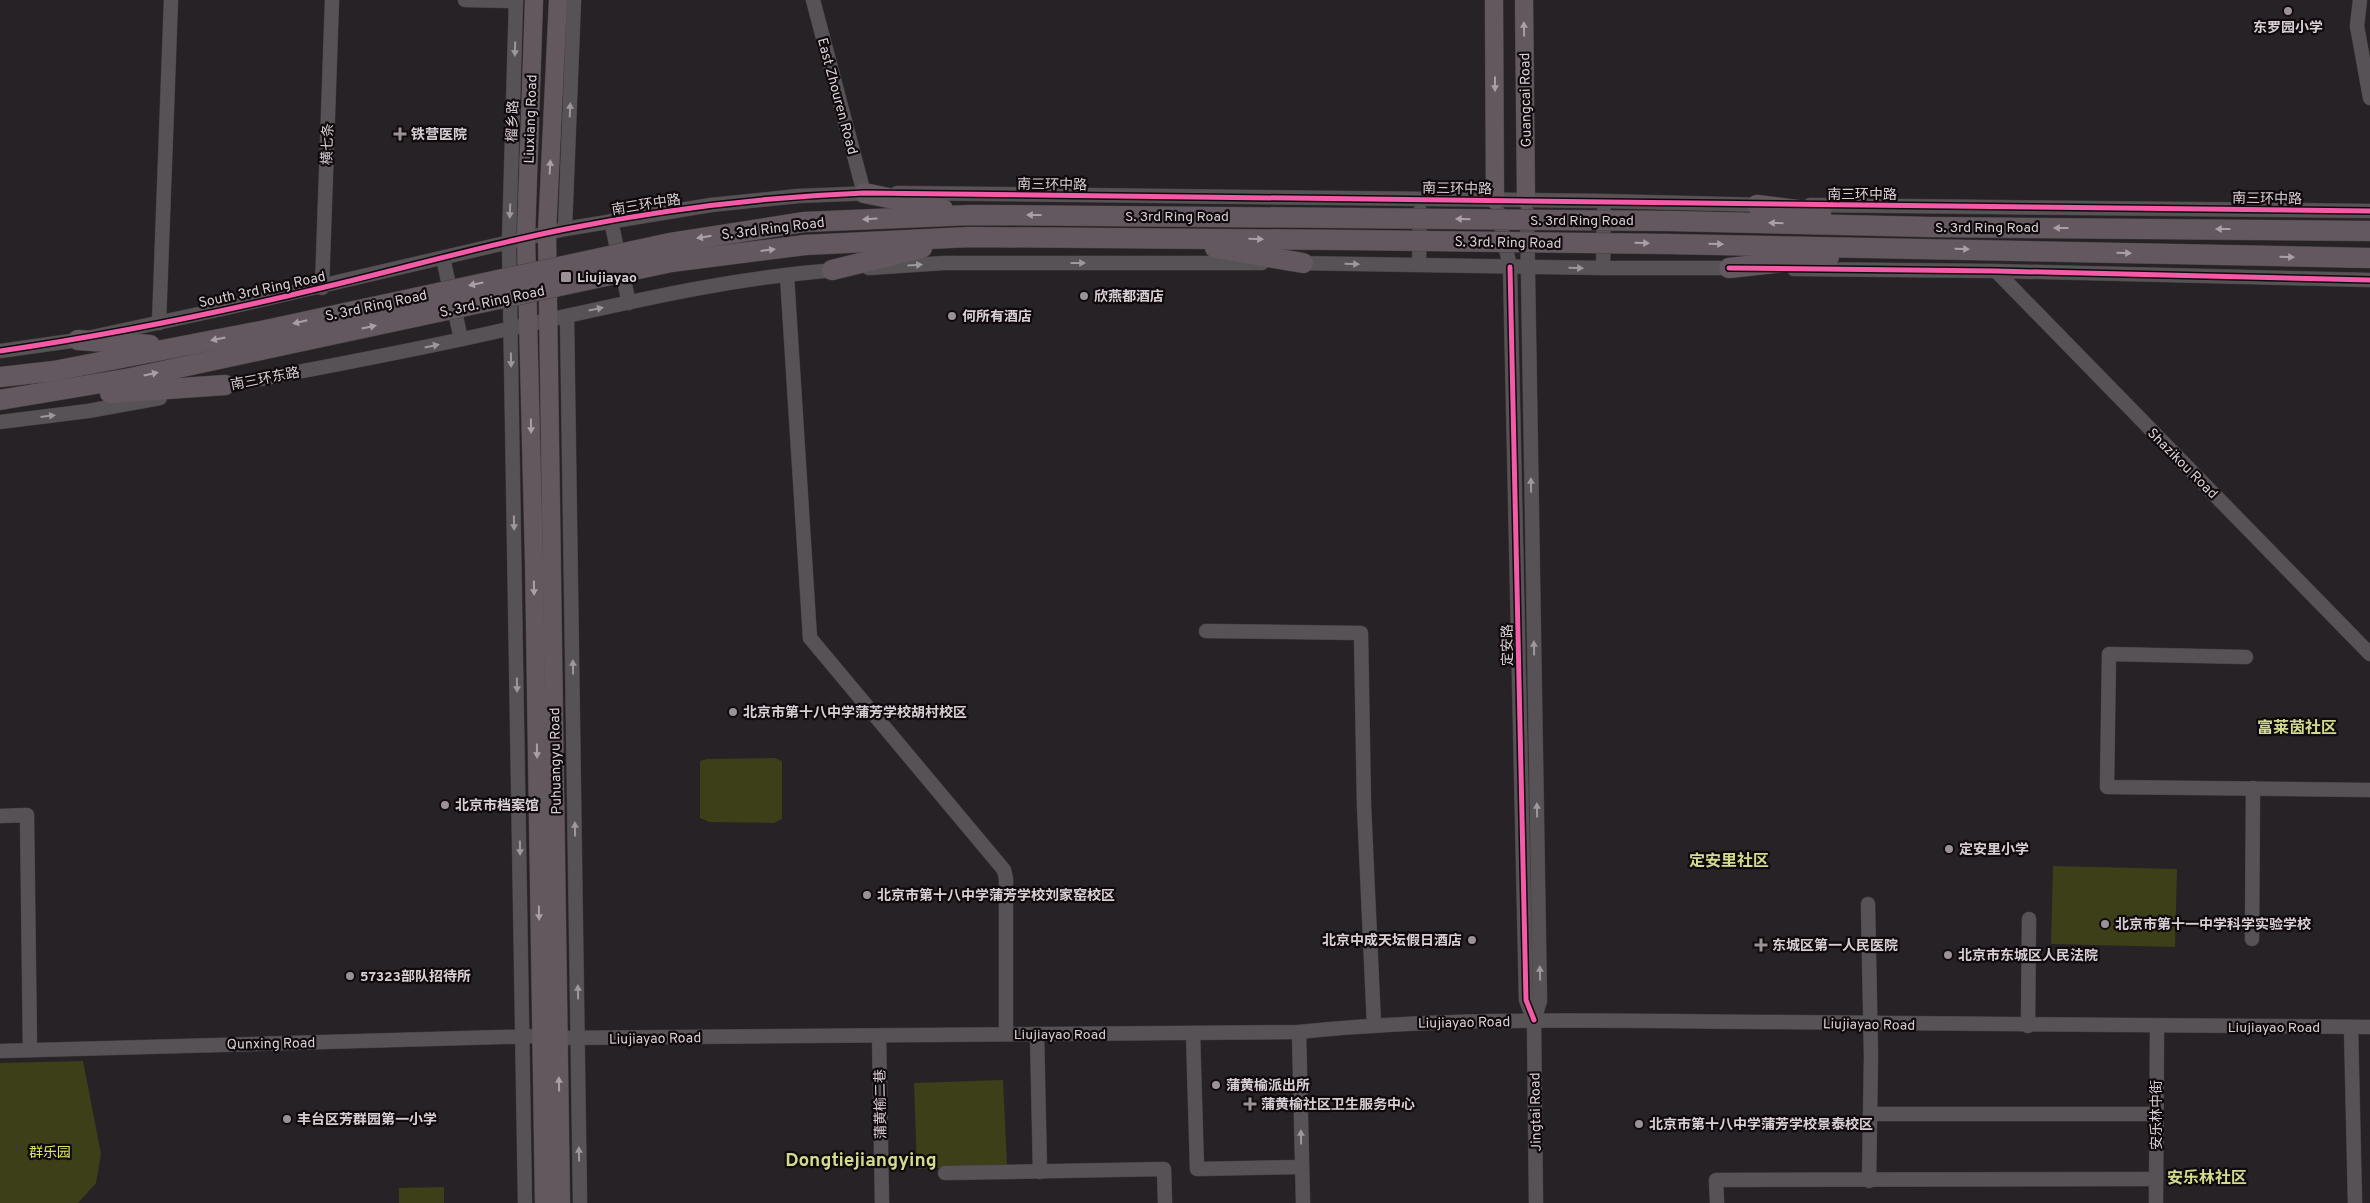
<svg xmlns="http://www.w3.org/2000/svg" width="2370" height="1203" font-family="Overpass,'Noto Sans SC',sans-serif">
<rect width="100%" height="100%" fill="#272225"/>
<g fill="#3d3f18">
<polygon points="775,758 782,761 782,819 774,823 709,822 700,818 700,761 707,759"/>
<polygon points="2053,866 2177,869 2175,947 2051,944"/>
<polygon points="83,1061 101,1154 96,1183 78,1203 0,1203 0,1063"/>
<polygon points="1003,1080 1007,1165 917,1169 914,1083"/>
<polygon points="444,1187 444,1203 399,1203 399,1188"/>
</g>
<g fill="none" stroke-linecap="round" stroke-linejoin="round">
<g stroke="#443f41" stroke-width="15">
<g id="minor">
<polyline points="465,0 516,1"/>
<polyline points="516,0 509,241 525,1203"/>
<polyline points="813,0 864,193"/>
<polyline points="2360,0 2357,26 2370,98"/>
<polyline points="897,193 1604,201 1766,205"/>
<polyline points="1810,205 2370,211"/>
<polyline points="1498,212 1510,267 1526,1000 1534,1020"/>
<polyline points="1527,212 1540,1001 1534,1020 1536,1203"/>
<polyline points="611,221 629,303"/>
<polyline points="565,229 574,0"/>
<polyline points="443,258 461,339"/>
<polyline points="1294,263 1603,268 1737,268"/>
<polyline points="1419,265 1420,211"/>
<polyline points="869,268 944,263 1262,263"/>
<polyline points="1603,268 1604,211"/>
<polyline points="1794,269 1996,271 2370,280"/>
<polyline points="1996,271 2370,654"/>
<polyline points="787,276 810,638 1004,870 1006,879 1006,1034"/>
<polyline points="322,288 332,0"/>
<polyline points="567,316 580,1203"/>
<polyline points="159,323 171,0"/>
<polyline points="0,351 78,340 222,309 565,229 711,205 798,196 873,193"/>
<path d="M218 387C315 369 412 351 508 329 618 305 727 277 840 270"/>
<polyline points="0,422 88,411 160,398"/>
<polyline points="1206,631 1361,633 1364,806 1374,1025"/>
<polyline points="2246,657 2109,654 2107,787 2370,790"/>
<polyline points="0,816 27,815 30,1050"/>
<polyline points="1868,904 1871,1056 1869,1181"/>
<polyline points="2252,939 2253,788"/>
<polyline points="2028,1026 2029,919"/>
<polyline points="2351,1027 2355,1203"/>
<polyline points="1299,1032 1303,1203"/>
<polyline points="1193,1033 1197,1169 1302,1167"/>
<polyline points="1037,1034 1040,1172"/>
<polyline points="879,1036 882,1203"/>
<path d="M559 1038 1299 1032C1454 1016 1611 1021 1767 1022 1968 1024 2169 1026 2370 1027"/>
<polyline points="0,1051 541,1036"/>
<polyline points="1870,1114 2156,1114"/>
<polyline points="945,1173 1164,1169 1165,1203"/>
<polyline points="1717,1203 1716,1180 2156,1179"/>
<polyline points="2156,1203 2157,1026"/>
</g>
</g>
<g stroke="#443f41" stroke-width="19">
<g id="major">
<polyline points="534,0 526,237 534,561 544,1203"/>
<polyline points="558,0 547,233 561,1203"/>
<polyline points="1494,0 1495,200"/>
<polyline points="1524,0 1526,200"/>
</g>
</g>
<g stroke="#443f41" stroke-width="21">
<g id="highway">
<polyline points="864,193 943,209"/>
<polyline points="1757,205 1821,213"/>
<polyline points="1670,221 1930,227 2370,231"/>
<polyline points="804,222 971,215 1349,218"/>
<polyline points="1667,244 2370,258"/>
<polyline points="805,245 970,237 1349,240"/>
<polyline points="1215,248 1303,263"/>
<polyline points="1729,268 1829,257"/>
<polyline points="832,270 922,248"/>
<polyline points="78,340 150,345"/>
<polyline points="0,377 54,371 266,330"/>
<polyline points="110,393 225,385"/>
<polyline points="0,400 131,378 270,348"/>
</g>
</g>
<use href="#minor" stroke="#575255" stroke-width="14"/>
<use href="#major" stroke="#62585e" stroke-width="18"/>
<use href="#highway" stroke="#635860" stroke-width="20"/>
<g stroke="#443f41" stroke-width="21" stroke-linecap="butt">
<g id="highway-bridge">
<polyline points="1349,218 1670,221"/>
<polyline points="1349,240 1667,244"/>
<polyline points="266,330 670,243 804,222"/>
<polyline points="270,348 671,262 805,245"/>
</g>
</g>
<use href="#highway-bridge" stroke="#635860" stroke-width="20"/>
<g stroke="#100a0d" stroke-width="8">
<g id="cycleway">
<polyline points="1510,267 1526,1000 1534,1020"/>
<polyline points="1729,268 1996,271 2370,280"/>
<path d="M0 351C109 335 218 313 325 287 405 268 485 245 566 229 664 209 764 197 864 193L2370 211"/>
</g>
</g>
<use href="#cycleway" stroke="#f35aa7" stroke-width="5"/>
</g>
<defs><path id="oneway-solid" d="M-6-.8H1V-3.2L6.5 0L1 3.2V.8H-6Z" transform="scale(1.25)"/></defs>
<g fill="#a99fa5">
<use href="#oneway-solid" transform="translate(1524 29) rotate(-91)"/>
<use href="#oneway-solid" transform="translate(1495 84) rotate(90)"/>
<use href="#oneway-solid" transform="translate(550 167) rotate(-87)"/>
<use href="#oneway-solid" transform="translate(531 426) rotate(89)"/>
<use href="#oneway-solid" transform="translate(534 588) rotate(89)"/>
<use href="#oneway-solid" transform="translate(537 751) rotate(89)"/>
<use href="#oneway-solid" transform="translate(539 913) rotate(89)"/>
<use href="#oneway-solid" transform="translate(559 1084) rotate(-91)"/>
</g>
<g fill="#9e979b">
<use href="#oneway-solid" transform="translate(515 49) rotate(92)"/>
<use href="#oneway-solid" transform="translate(570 110) rotate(-88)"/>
<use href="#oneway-solid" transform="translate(510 211) rotate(92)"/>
<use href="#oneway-solid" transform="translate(1078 263)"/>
<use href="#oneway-solid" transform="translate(1352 264) rotate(1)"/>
<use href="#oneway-solid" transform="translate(915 265) rotate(-3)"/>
<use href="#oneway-solid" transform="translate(1576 268) rotate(1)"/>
<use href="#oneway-solid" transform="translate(596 309) rotate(-12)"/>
<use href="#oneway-solid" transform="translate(432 346) rotate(-12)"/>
<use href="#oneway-solid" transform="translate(511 360) rotate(89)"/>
<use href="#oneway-solid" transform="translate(48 416) rotate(-7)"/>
<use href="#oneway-solid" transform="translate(1531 485) rotate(-91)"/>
<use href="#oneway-solid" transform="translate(514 523) rotate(89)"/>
<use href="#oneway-solid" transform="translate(1534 648) rotate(-91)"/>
<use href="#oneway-solid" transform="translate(573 667) rotate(-91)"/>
<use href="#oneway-solid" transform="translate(517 685) rotate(89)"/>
<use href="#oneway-solid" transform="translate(1537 810) rotate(-91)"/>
<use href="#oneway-solid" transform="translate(575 829) rotate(-91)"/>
<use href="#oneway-solid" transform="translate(520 848) rotate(89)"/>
<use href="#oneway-solid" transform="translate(1540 973) rotate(-91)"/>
<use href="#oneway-solid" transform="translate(578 992) rotate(-91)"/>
<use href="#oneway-solid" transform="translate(1301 1137) rotate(-91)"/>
<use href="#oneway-solid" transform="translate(579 1154) rotate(-91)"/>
</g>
<g fill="#a99fa6">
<use href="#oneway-solid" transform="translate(1034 215) rotate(-180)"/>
<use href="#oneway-solid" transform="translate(870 219) rotate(177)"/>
<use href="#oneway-solid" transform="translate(1463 219) rotate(-179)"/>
<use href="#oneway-solid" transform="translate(1776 223) rotate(-179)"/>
<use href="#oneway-solid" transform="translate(2061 228) rotate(-180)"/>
<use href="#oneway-solid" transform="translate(2223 229) rotate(-180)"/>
<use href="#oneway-solid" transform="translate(704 237) rotate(171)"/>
<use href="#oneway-solid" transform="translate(1256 239) rotate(1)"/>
<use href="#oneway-solid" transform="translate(1642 243) rotate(1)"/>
<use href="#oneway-solid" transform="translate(1716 244) rotate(1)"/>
<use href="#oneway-solid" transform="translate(1962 249) rotate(1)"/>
<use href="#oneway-solid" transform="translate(768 250) rotate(-7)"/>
<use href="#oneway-solid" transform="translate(2124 253) rotate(1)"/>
<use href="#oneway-solid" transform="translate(2287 257) rotate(1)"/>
<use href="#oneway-solid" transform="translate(476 284) rotate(168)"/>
<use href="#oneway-solid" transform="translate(300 322) rotate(167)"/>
<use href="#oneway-solid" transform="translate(369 327) rotate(-12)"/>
<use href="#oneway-solid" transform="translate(218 339) rotate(169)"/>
<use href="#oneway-solid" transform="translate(151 374) rotate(-12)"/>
</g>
<g fill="#9a9297" stroke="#100a0d" stroke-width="2">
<circle cx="2288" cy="11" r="5"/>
<path d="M397.5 126.5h5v5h5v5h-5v5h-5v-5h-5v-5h5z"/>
<rect x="560" y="271" width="12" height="12" rx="2.5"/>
<circle cx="1084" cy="296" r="5"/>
<circle cx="952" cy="316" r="5"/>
<circle cx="733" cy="712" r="5"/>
<circle cx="445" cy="805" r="5"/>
<circle cx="1949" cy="849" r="5"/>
<circle cx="867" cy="895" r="5"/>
<circle cx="2105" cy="924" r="5"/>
<circle cx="1472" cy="940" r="5"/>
<path d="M1758.5 937.5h5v5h5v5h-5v5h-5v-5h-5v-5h5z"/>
<circle cx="1948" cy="955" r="5"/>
<circle cx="350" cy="976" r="5"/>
<circle cx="1216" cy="1085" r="5"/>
<path d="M1247.5 1096.5h5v5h5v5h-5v5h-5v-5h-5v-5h5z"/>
<circle cx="287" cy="1119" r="5"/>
<circle cx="1639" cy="1124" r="5"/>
</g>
<g text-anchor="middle" stroke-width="4.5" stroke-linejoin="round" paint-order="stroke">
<g font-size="14" font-weight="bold" fill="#d8cfd4" stroke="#100a0d" text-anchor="start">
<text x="2288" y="32" text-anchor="middle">东罗园小学</text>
<text x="411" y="139">铁营医院</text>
<text x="577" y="282">Liujiayao</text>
<text x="1094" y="301">欣燕都酒店</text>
<text x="962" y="321">何所有酒店</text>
<text x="743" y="717">北京市第十八中学蒲芳学校胡村校区</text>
<text x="455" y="810">北京市档案馆</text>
<text x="1959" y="854">定安里小学</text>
<text x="877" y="900">北京市第十八中学蒲芳学校刘家窑校区</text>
<text x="2115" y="929">北京市第十一中学科学实验学校</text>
<text x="1462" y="945" text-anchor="end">北京中成天坛假日酒店</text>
<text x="1772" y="950">东城区第一人民医院</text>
<text x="1958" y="960">北京市东城区人民法院</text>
<text x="360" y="981">57323部队招待所</text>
<text x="1226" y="1090">蒲黄榆派出所</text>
<text x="1261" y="1109">蒲黄榆社区卫生服务中心</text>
<text x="297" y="1124">丰台区芳群园第一小学</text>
<text x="1649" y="1129">北京市第十八中学蒲芳学校景泰校区</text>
</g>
<g font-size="14" fill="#d8cfd4" stroke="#100a0d">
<text transform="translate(838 96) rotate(75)" y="5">East Zhouren Road</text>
<text transform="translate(1525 100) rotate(-91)" y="5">Guangcai Road</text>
<text transform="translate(530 119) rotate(-88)" y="5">Liuxiang Road</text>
<text transform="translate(512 121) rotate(-88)" y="5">榴乡路</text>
<text transform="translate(327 144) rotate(-88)" y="5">横七条</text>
<text transform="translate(1052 184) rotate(1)" y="5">南三环中路</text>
<text transform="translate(1457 188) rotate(1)" y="5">南三环中路</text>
<text x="1862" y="199">南三环中路</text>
<text transform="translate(2267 198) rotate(1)" y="5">南三环中路</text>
<text transform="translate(646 204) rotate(-9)" y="5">南三环中路</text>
<text x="1177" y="221">S. 3rd Ring Road</text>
<text x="1582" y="225">S. 3rd Ring Road</text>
<text x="1987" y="232">S. 3rd Ring Road</text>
<text transform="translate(773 228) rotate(-7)" y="5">S. 3rd Ring Road</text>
<text transform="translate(1508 242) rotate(1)" y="5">S. 3rd. Ring Road</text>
<text transform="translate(262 289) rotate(-12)" y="5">South 3rd Ring Road</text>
<text transform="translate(492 301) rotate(-12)" y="5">S. 3rd. Ring Road</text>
<text transform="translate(376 305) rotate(-12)" y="5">S. 3rd Ring Road</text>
<text transform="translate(265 378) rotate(-11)" y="5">南三环东路</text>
<text transform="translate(2183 463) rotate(45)" y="5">Shazikou Road</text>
<text transform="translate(1507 645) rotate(-91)" y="5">定安路</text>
<text transform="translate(555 761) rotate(-91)" y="5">Puhuangyu Road</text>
<text transform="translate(1464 1022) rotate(-1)" y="5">Liujiayao Road</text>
<text transform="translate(1869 1024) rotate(1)" y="5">Liujiayao Road</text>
<text x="2274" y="1032">Liujiayao Road</text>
<text x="1060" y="1039">Liujiayao Road</text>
<text transform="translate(655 1038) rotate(-1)" y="5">Liujiayao Road</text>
<text transform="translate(271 1043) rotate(-1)" y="5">Qunxing Road</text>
<text transform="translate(880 1104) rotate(-91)" y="5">蒲黄榆二巷</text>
<text transform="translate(1535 1112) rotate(-91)" y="5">Jingtai Road</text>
<text transform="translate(2156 1115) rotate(-90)" y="5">安乐林中街</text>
</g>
<g font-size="14" fill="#dbe75e" stroke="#100a0d">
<text x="50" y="1157">群乐园</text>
</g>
<g font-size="16" font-weight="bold" fill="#d2db8d" stroke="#100a0d">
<text x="2297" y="733">富莱茵社区</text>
<text x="1729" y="866">定安里社区</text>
<text x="2207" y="1183">安乐林社区</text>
</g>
<g font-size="19" font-weight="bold" fill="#d2db8d" stroke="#100a0d">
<text x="861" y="1166">Dongtiejiangying</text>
</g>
</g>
</svg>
